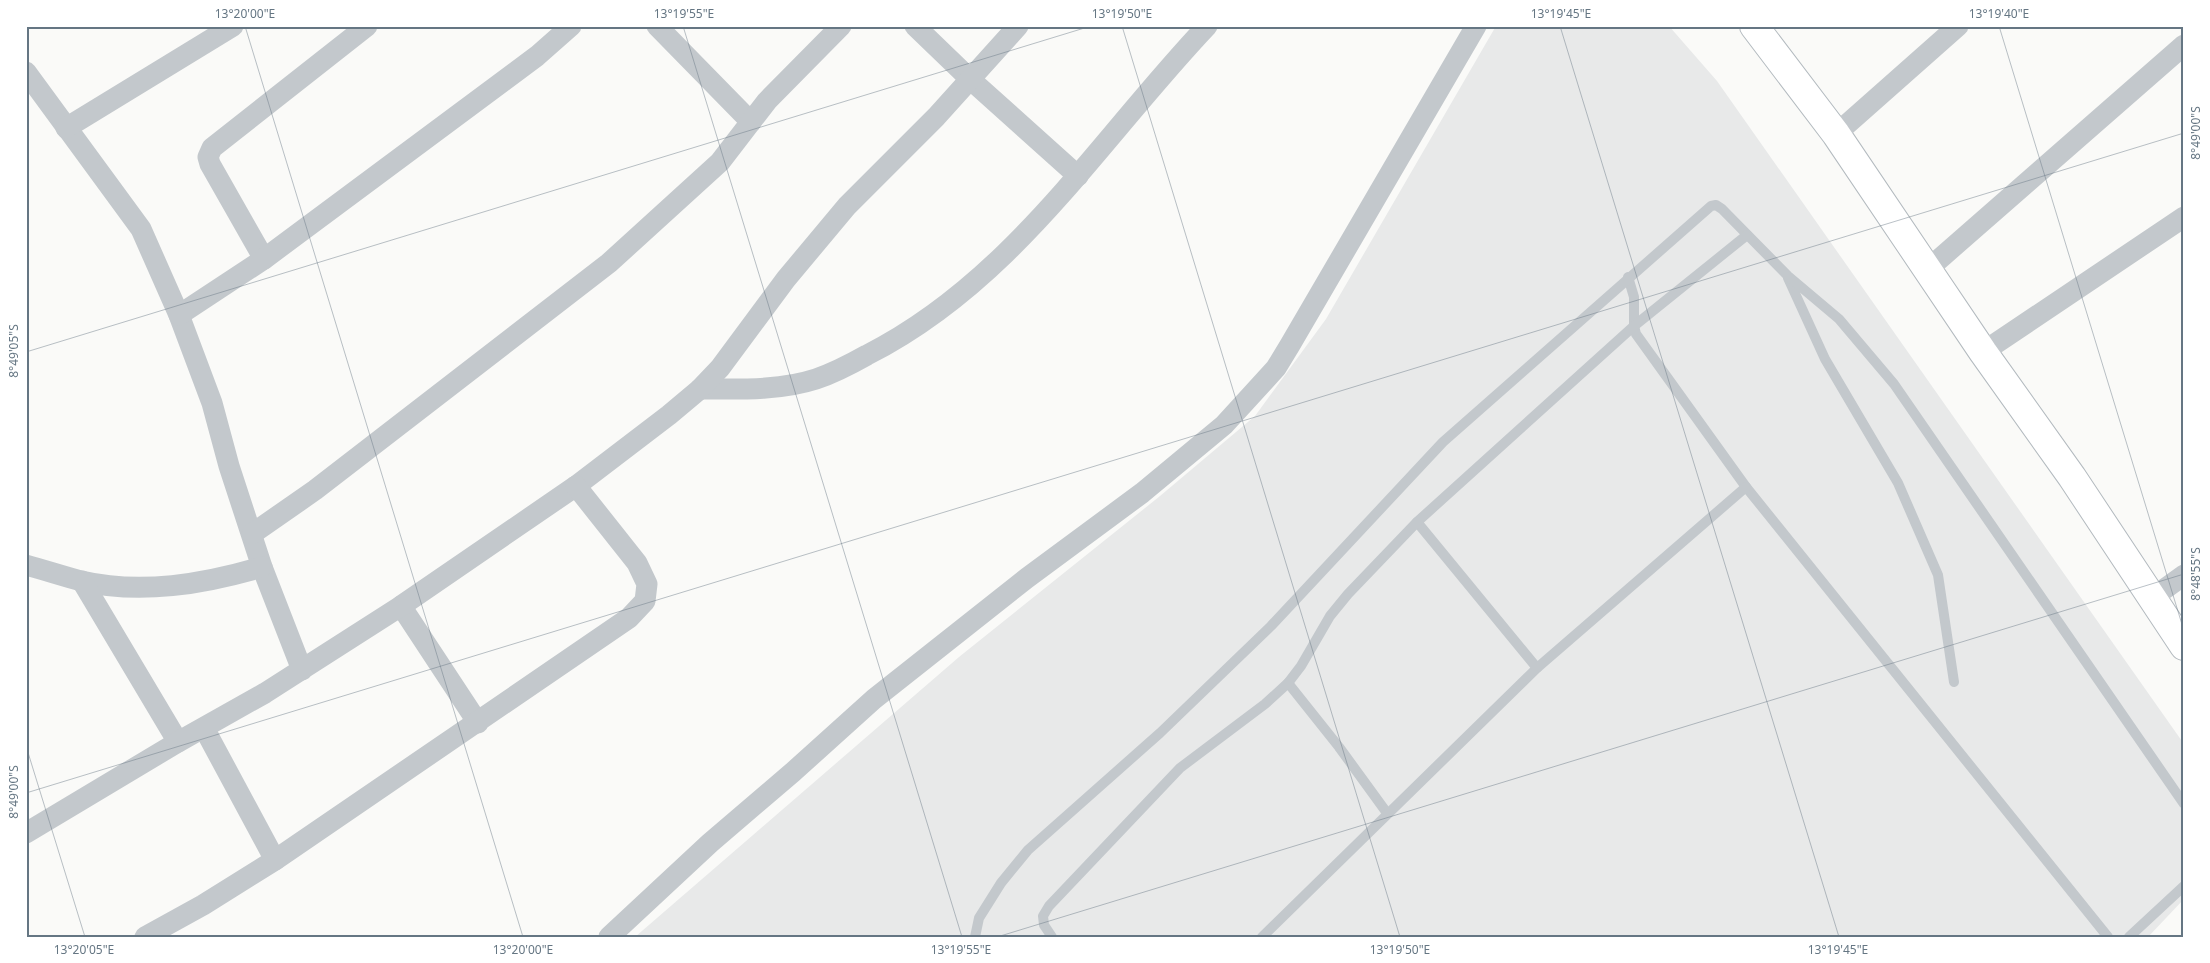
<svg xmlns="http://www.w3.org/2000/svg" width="2210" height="963" font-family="'Noto Sans',sans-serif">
<rect width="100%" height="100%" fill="#fafaf8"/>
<polygon fill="#e8e9e9" points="1496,26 1669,26 1717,81 2184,744 2184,899 2148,937 635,937 959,657 1160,496 1255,416 1326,319"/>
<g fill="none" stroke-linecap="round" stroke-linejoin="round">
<g stroke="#b3babf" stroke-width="30">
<polyline id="secondary" points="1754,26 1836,134 1983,352 2072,477 2184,646"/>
</g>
<g stroke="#c3c8cc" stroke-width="10">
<polyline points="1628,277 1634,297 1634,326 1636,334 1746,487 2108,937"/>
<polyline points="1788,278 1825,359 1898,483 1938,575 1954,682"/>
<polyline points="1417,522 1537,668"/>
<polyline points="1288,683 1339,747 1387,813"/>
<polyline points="975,937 979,918 1001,883 1028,850 1160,733 1271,626 1443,442 1711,206 1716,205 1722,209 1788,276 1839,319 1894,384 2184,804"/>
<polyline points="1052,937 1044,925 1043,916 1049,906 1180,768 1265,704 1288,683 1301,666 1330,616 1348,594 1417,522 1634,326 1747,235"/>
<polyline points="1262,937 1537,668 1746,487"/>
<polyline points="2129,937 2184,886"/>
</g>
<g stroke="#c3c8cc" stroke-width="21">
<polyline points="657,26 751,122"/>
<polyline points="915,26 971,80 1078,176"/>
<polyline points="26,72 141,229 179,315 212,403 229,466 262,567 302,670"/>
<polyline points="66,128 233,26"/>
<polyline points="1836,134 1958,26"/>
<polyline points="264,259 210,164 208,157 212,148 367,26"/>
<polyline points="1928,269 2184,45"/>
<polyline points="179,315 264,259 537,56 571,26"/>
<polyline points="1983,352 2184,217"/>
<path d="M700 389C738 389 779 391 816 379 834 373 851 364 867 355 1013 281 1098 141 1207 26"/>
<polyline points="252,534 315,490 609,263 720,162 767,101 841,26"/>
<path d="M26 565C44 570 63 576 81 581 141 595 204 584 262 567"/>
<polyline points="82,581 178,742"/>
<polyline points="2152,598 2184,575"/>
<polyline points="401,606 478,723"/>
<polyline points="204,728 275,860"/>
<polyline points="26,833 178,742 265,693 401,606 576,486 669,415 700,389 720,368 786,279 847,206 936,117 1018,26"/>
<polyline points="145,937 203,905 275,860 629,618 645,601 647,584 637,563 576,486"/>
<polyline points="609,937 710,843 793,772 874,699 1027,578 1142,493 1224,425 1276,368 1290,345 1476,26"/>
</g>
<use href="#secondary" stroke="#fff" stroke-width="28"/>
</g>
<path fill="none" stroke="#657683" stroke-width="1" stroke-opacity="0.45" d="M245 26 523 937M683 26 962 937M1122 26 1400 937M1560 26 1839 937M1999 26 2184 631M26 352 1091 26M26 746 85 937M26 793 2184 133M997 937 2184 574"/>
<rect width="2210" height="963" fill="none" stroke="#ffffff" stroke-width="55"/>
<rect x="28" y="28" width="2154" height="908" fill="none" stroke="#657683" stroke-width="2"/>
<g font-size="12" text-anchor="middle" fill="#657683">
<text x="245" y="18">13°20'00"E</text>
<text x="684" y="18">13°19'55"E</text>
<text x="1122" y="18">13°19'50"E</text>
<text x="1561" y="18">13°19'45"E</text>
<text x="1999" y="18">13°19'40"E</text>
<text transform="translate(2196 133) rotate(-90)" y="4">8°49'00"S</text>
<text transform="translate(14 351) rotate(-90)" y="4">8°49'05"S</text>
<text transform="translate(2196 574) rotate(-90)" y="4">8°48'55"S</text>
<text transform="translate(14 792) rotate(-90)" y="4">8°49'00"S</text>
<text x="84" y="954">13°20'05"E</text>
<text x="523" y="954">13°20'00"E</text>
<text x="961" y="954">13°19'55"E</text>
<text x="1400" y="954">13°19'50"E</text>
<text x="1838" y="954">13°19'45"E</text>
</g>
</svg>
